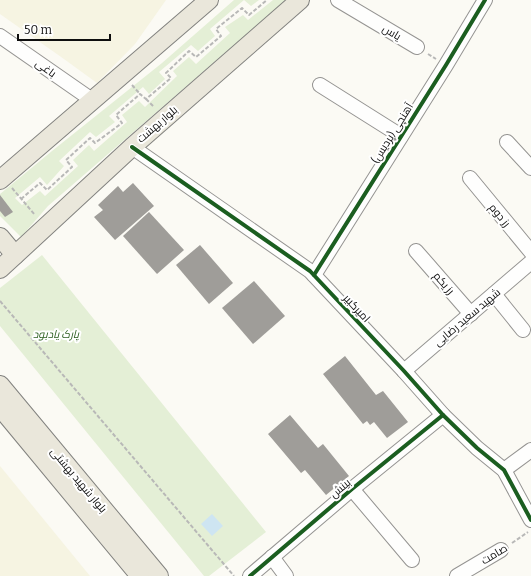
<svg xmlns="http://www.w3.org/2000/svg" width="531" height="576" font-family="Bitter,Cairo,serif">
<rect width="100%" height="100%" fill="#fbfaf4"/>
<g fill="#f6f4e2">
<polygon points="0,0 166,0 135,44 97,83 64,59 0,14"/>
<polygon points="0,466 90,576 0,576"/>
</g>
<g fill="#e4efd6">
<polygon points="234,0 259,0 251,6 244,0 210,29 215,36 198,51 191,45 159,72 165,79 149,94 143,87 109,116 115,122 96,137 90,132 59,161 64,166 47,185 40,177 15,198 22,205 40,191 45,196 78,166 73,160 89,145 94,151 127,122 122,115 139,101 145,107 177,76 173,71 189,57 196,64 230,33 225,27 243,15 248,20 273,0 286,0 48,206 21,237 0,216 0,194 52,151 162,63"/>
<polygon points="42,255 266,532 209,576 204,576 0,326 0,288"/>
</g>
<polygon fill="#cee5f2" points="212,514 223,526 212,536 201,524"/>
<g fill="#9f9d99">
<polygon points="133,183 154,206 115,240 94,217 103,210 98,205 118,186 123,192"/>
<polygon points="0,195 13,212 5,217 0,211"/>
<polygon points="149,212 184,250 157,274 123,236"/>
<polygon points="200,245 233,283 209,304 176,265"/>
<polygon points="254,281 285,316 253,344 222,308"/>
<polygon points="345,356 376,395 383,391 408,422 387,438 374,422 370,425 367,421 363,424 323,374"/>
<polygon points="290,415 318,448 323,444 349,476 326,495 305,470 301,473 268,434"/>
</g>
<g fill="none" stroke-linecap="round" stroke-linejoin="round">
<g stroke="#959492" stroke-width="16">
<g id="minor">
<polyline points="338,0 417,47"/>
<polyline points="0,36 92,100"/>
<polyline points="320,85 401,136"/>
<polyline points="507,142 531,168"/>
<polyline points="132,147 310,271 404,371 443,415 477,448 504,470 531,520"/>
<polyline points="470,178 531,252"/>
<polyline points="416,251 471,314"/>
<polyline points="314,275 446,65 485,0"/>
<polyline points="494,294 523,330"/>
<polyline points="404,371 531,262"/>
<polyline points="504,470 531,450"/>
<polyline points="352,489 412,560"/>
<polyline points="272,557 286,576"/>
<polyline points="250,576 352,489 443,415"/>
<polyline points="457,576 501,550"/>
</g>
</g>
<g stroke="#82827f" stroke-width="20">
<g id="major">
<polyline points="0,180 209,0"/>
<polyline points="0,237 15,255"/>
<polyline points="0,269 132,147 300,0"/>
<polyline points="0,385 159,576"/>
<polyline points="0,407 140,576"/>
</g>
</g>
<g stroke="#b8b8b7" stroke-width="2" stroke-dasharray="4 2" stroke-linecap="butt">
<polyline points="428,54 436,59"/>
<polyline points="132,85 140,94"/>
<polyline points="146,99 154,107"/>
<polyline points="12,188 35,215"/>
<polyline points="21,199 40,183 47,190 72,167 66,160 90,138 95,143 122,123 116,115 140,94 146,99 171,78 166,73 189,51 196,57 221,36 216,29 242,8 249,15 267,0"/>
<polyline points="0,301 234,576"/>
<polyline points="512,543 528,532"/>
</g>
<use href="#minor" stroke="#fefefd" stroke-width="14"/>
<use href="#major" stroke="#eae7db" stroke-width="18"/>
<g stroke="#fff" stroke-width="6">
<g id="cycleway">
<polyline points="132,147 310,271 404,371 443,415 477,448 504,470 531,520"/>
<polyline points="314,275 446,65 485,0"/>
<polyline points="250,576 352,489 443,415"/>
</g>
</g>
<use href="#cycleway" stroke="#1b5e20" stroke-width="4"/>
</g>
<g text-anchor="middle" stroke-width="4" stroke-linejoin="round" paint-order="stroke">
<g font-size="11" fill="#0e0e0e" stroke="#fff">
<text transform="translate(392 32) rotate(31)" y="4">یاس</text>
<text transform="translate(46 68) rotate(35)" y="4">باغی</text>
<text transform="translate(157 124) rotate(-41)" y="4">بلوار بهشت</text>
<text transform="translate(392 133) rotate(-58)" y="4">آهنچی (پردیس)</text>
<text transform="translate(500 215) rotate(50)" y="4">رز دوم</text>
<text transform="translate(444 283) rotate(49)" y="4">رز یکم</text>
<text transform="translate(357 308) rotate(47)" y="4">امیرکبیر</text>
<text transform="translate(467 317) rotate(-40)" y="4">شهید سعید رضایی</text>
<text transform="translate(79 480) rotate(50)" y="4">بلوار شهید بهشتی</text>
<text transform="translate(340 488) rotate(-40)" y="4">بینش</text>
<text transform="translate(494 554) rotate(-31)" y="4">صامت</text>
</g>
<g font-size="11" font-style="italic" fill="#306124" stroke="#fff">
<text x="56" y="338">پارک یادبود</text>
</g>
</g>
<path d="M18 34v6h92v-6" fill="none" stroke="#0e0e0e" stroke-width="2"/>
<text x="24" y="34" font-size="12" fill="#0e0e0e" stroke="#ffffff" stroke-width="3" paint-order="stroke">50 m</text>
</svg>
